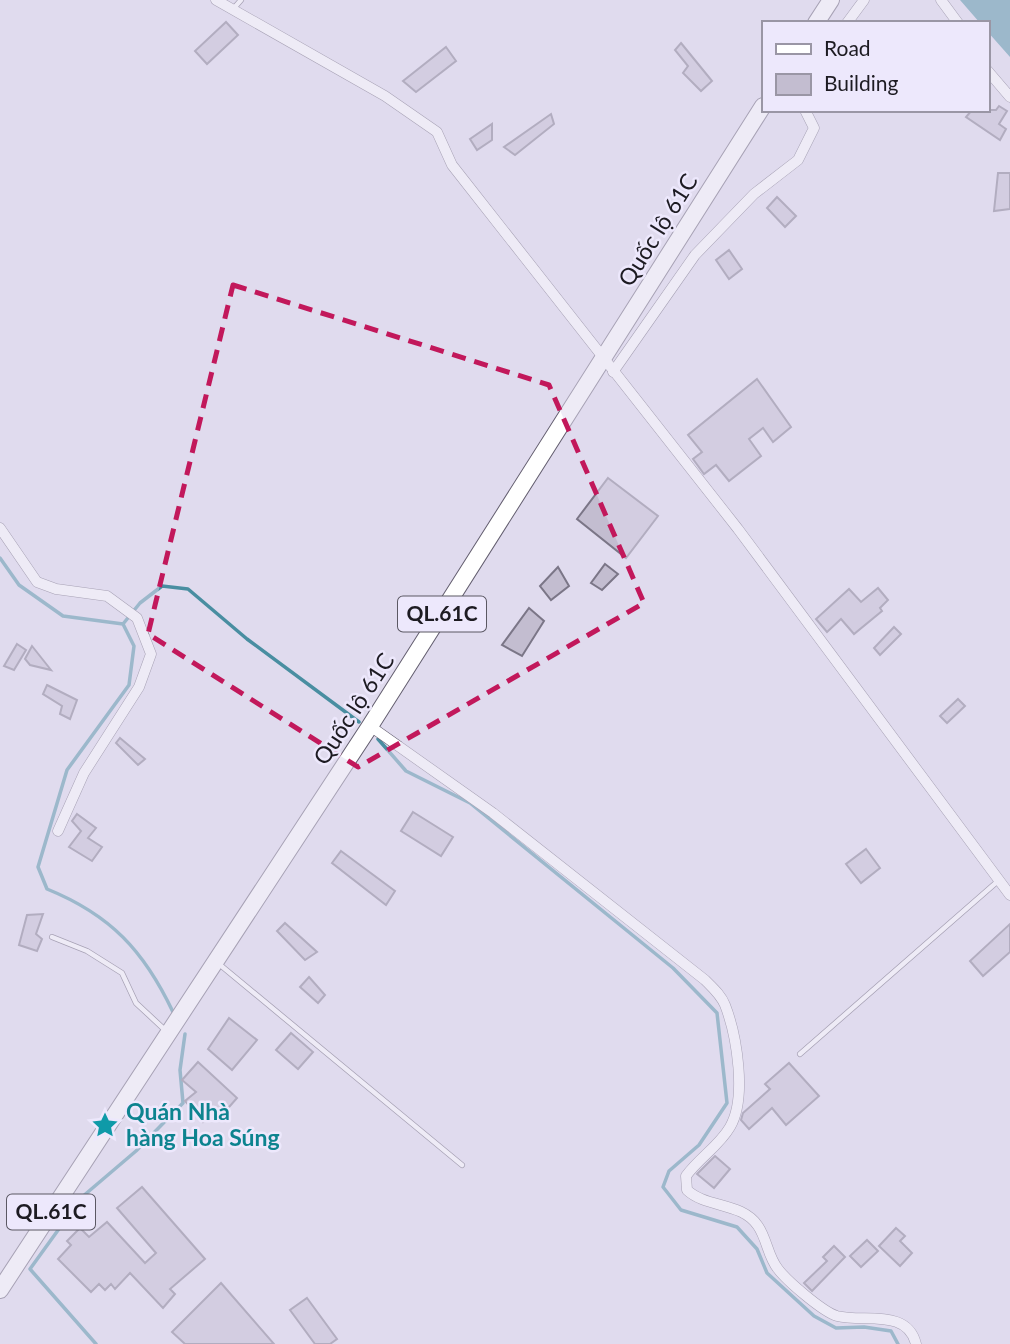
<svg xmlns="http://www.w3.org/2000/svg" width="1010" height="1344" font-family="Lato,sans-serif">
<rect width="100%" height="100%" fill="#e0dbee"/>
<polygon fill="#498ea1" points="960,0 1010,0 1010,57 987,31 987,23 980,23"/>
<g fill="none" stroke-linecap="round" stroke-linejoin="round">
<g stroke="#498ea1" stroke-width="3.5">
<path d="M0 558 19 585 63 616 123 624 134 646 129 685 67 770 38 867 47 889C111 915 144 951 173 1012"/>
<polyline points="123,624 140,603 162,586 188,589 247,639 359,722"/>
<polyline points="378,739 406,771 470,803 673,968 717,1013 727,1103 699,1145 669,1171 663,1187 681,1210 737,1227 757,1249 767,1273 814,1316 836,1328 864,1327 891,1331 898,1344"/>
<polyline points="96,1344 30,1269 82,1197 136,1151 183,1103 180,1070 185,1034"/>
</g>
</g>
<g fill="#c3bdd0" stroke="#7b7687" stroke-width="2">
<polygon points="226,22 238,35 207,64 195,51"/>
<polygon points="681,43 712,81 701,91 683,73 688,66 675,50"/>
<polygon points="446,47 456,61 416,92 403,81"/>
<polygon points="999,106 1007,111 999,124 1006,129 1000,140 966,117 972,110 996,110"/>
<polygon points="551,114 554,124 515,155 504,147"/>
<polygon points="492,124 492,140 477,150 470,139"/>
<polygon points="998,173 1010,173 1010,209 994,211"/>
<polygon points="777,197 796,216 785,227 767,208"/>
<polygon points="729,250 742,269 729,279 716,260"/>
<polygon points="757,379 791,427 773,442 763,428 749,439 761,456 729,481 716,465 704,474 693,459 702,452 688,435"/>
<polygon points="608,478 658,516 626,558 577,519"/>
<polygon points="605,564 618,574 602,590 591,583"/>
<polygon points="558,567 569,586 551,600 540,586"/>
<polygon points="878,588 888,600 880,608 882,611 854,634 841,619 827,632 816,619 849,589 861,602"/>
<polygon points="529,608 544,621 522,656 502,645"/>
<polygon points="894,627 901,634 880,655 874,648"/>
<polygon points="17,644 26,650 14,670 4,666"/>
<polygon points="32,646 51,670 30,665 25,659"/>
<polygon points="47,685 77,700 70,719 60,714 62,706 43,694"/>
<polygon points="958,699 965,706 947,723 940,716"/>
<polygon points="120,738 145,759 138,765 116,743"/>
<polygon points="413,812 453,837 441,856 401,831"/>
<polygon points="77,814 96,828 88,838 102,847 92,861 69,847 81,831 72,821"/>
<polygon points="866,849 880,868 861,883 846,864"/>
<polygon points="341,851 395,891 386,905 332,863"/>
<polygon points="43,914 36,934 42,939 37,951 19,945 27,915"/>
<polygon points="285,923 317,952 305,960 277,931"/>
<polygon points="1010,924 1010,952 983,976 970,961"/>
<polygon points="309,977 325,995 318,1003 300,987"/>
<polygon points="229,1018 257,1040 232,1070 208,1049"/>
<polygon points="291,1033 313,1052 298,1069 276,1050"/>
<polygon points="198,1062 237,1098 222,1115 216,1110 203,1122 185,1101 196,1092 182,1080"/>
<polygon points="789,1063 819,1096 786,1125 772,1108 749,1129 741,1120 743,1113 770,1089 765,1084"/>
<polygon points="715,1156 730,1169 714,1188 697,1174"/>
<polygon points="142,1187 205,1259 170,1289 175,1294 163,1308 130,1273 115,1289 111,1284 105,1290 99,1284 91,1292 58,1259 71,1245 67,1241 80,1228 89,1237 107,1222 145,1263 156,1253 117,1208"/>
<polygon points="896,1228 905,1236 900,1241 912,1253 900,1266 879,1246"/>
<polygon points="867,1240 878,1251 861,1267 850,1256"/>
<polygon points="834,1246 845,1257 812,1291 804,1283 827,1261 823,1257"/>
<polygon points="221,1283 274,1344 185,1344 172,1332"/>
<polygon points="307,1298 337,1339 330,1344 315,1344 290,1310"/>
</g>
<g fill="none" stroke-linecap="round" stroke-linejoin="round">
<g stroke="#635e6f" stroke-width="6">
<g id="service">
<polyline points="234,8 241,0"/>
<polyline points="52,937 87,951 122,973 136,1003 165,1030"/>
<polyline points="219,964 462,1165"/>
<polyline points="800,1054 998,881"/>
</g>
</g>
<g stroke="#635e6f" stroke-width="11">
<g id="minor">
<polyline points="216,0 385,96 437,132 452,165 738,529 1010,895"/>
<polyline points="941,0 958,23"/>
<polyline points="847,23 864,0"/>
<polyline points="987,70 1010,97"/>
<polyline points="613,372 695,255 754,194 798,160 814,128 805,110"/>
<polyline points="0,528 37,582 56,589 107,596 137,618 151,654 139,687 84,773 58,831"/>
<path d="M370 726 493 813 705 980C713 988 721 995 725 1005 737 1036 747 1098 730 1127 719 1146 699 1158 686 1176L687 1190C706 1208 742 1202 758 1226 767 1239 768 1257 778 1269 787 1281 823 1312 837 1316 864 1323 907 1308 916 1344"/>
</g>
</g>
<g stroke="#635e6f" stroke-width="18">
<g id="trunk">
<polyline points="816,23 831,0"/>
<polyline points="0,1290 370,726 763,106"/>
</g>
</g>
<use href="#service" stroke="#fff" stroke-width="4.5"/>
<use href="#minor" stroke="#fff" stroke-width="10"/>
<use href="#trunk" stroke="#fff" stroke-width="16"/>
</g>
<path d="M0 0H1010V1344H0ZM233 285 549 385 644 603 358 767 148 634Z" fill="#e0dbee" fill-opacity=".55" fill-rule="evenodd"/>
<path fill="none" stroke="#c2185b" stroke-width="5" stroke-dasharray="14 9" stroke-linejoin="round" d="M233 285 549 385 644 603 358 767 148 634Z"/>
<defs>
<g id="sight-bare" transform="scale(2.1)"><path d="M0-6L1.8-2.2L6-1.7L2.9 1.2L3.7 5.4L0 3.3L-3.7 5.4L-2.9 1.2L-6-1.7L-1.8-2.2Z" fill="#0f9aa8" stroke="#ede8fc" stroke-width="2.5" paint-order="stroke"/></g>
</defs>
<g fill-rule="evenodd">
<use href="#sight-bare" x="105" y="1125"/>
</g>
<g text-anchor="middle" stroke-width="5" stroke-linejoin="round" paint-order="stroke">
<g fill="#ede8fc" stroke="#5b5863" stroke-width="2">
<rect x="398" y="596.5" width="88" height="35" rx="5"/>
<rect x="7" y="1194.5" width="88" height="35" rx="5"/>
</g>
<g font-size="21" font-weight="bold" fill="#1d1b22">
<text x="442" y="621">QL.61C</text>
<text x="51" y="1219">QL.61C</text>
</g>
<g font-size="23" fill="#1d1b22" stroke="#ede8fc">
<text transform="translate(658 230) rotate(-58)" y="8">Quốc lộ 61C</text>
<text transform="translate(354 709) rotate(-57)" y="8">Quốc lộ 61C</text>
</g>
<g font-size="23" font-weight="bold" fill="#0d838f" stroke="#ede8fc" text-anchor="start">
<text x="126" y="1120">Quán Nhà<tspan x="126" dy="26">hàng Hoa Súng</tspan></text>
</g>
</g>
<rect x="762" y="21" width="228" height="91" fill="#ede8fc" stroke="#9a96a5" stroke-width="2"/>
<rect x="776" y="44" width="35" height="10" fill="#ffffff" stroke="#9a96a5" stroke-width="2"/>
<text x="824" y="56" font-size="21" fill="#1d1b22">Road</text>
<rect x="776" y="74" width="35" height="21" fill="#c3bdd0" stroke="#9a96a5" stroke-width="2"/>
<text x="824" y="91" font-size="21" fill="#1d1b22">Building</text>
</svg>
